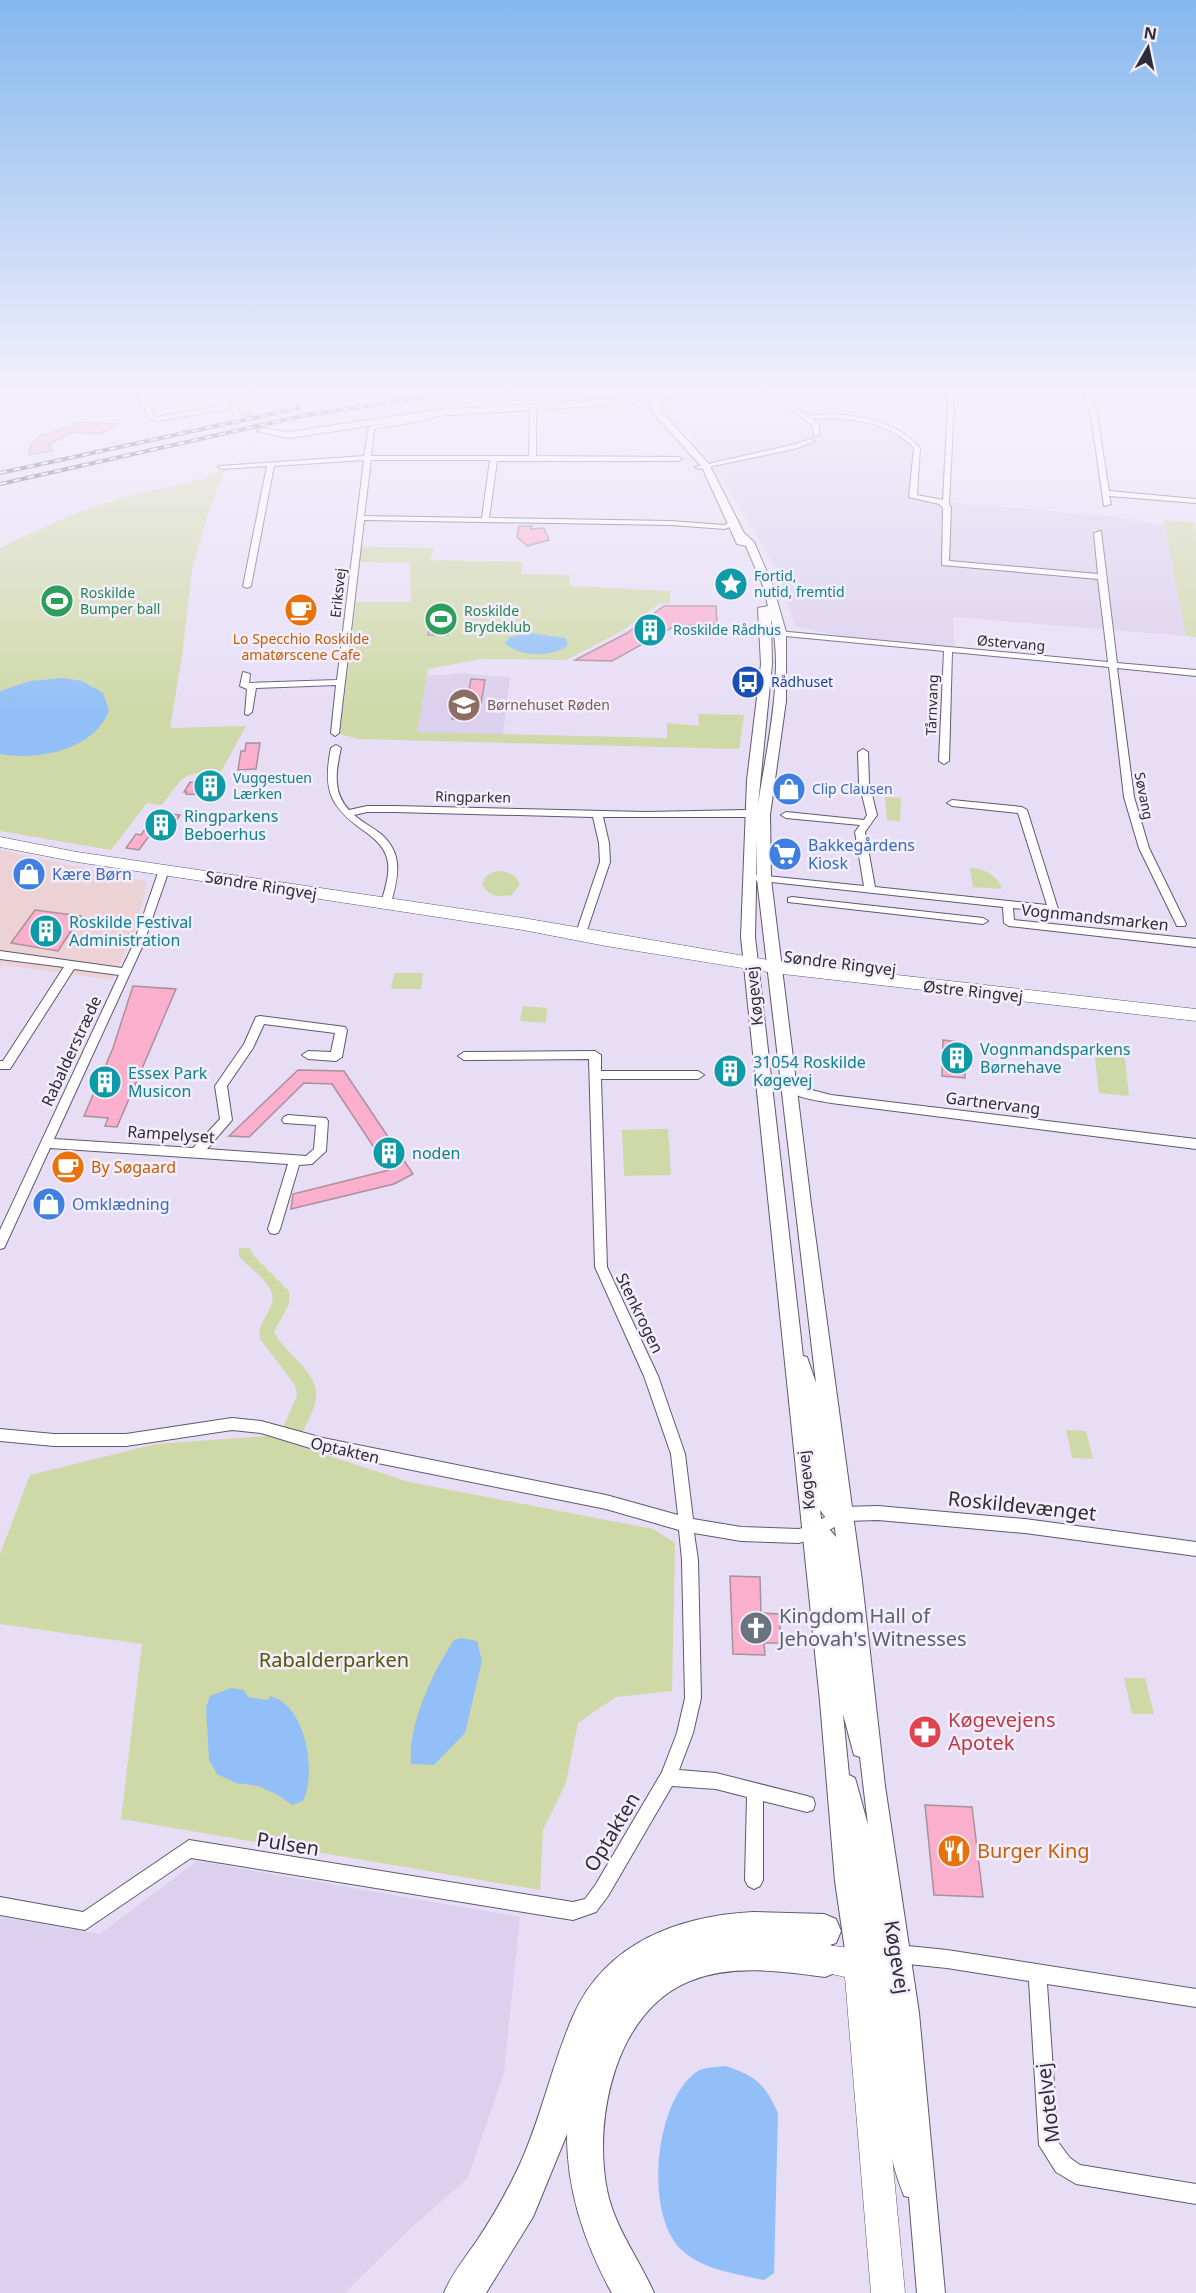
<svg xmlns="http://www.w3.org/2000/svg" width="1196" height="2293" font-family="'Noto Sans',sans-serif">
<rect width="100%" height="100%" fill="#e7def6"/>
<polygon fill="#ecd2d5" points="0,850 147,882 137,926 112,980 3,965 0,969"/>
<g fill="#dbd0ed">
<polygon points="709,392 752,392 776,407 830,401 829,392 922,392 925,403 893,402 887,423 920,444 917,494 925,500 1107,516 1165,525 1186,636 953,617 954,646 843,636 795,627 778,572 742,511 702,448 663,409 672,400"/>
<polygon points="455,673 510,677 503,735 416,732 426,675 448,675"/>
<polygon points="197,1861 520,1917 504,2072 468,2178 413,2226 345,2293 0,2293 0,1917 100,1934"/>
</g>
<g fill="#cfd9a7">
<path d="M225 469 207 517 192 570 182 657 170 728 246 726 221 772C180 773 186 774 162 805L147 803 111 850 0 831V548C43 527 86 507 133 495 164 487 197 484 225 469Z"/>
<polygon points="1164,520 1194,522 1196,532 1196,637 1186,636"/>
<polygon points="361,547 434,548 430,560 523,562 521,574 569,575 570,586 670,591 670,604 660,603 622,631 566,660 481,659 428,669 417,732 667,738 667,723 699,726 698,714 744,715 739,749 359,739 340,734 356,602 411,602 410,563 359,562"/>
<polygon points="885,797 901,798 900,821 887,820"/>
<path d="M970 868C984 868 997 875 1002 889L973 887Z"/>
<path d="M497 871C508 872 515 873 520 884L512 895C499 897 488 897 482 884 485 876 488 873 497 871Z"/>
<polygon points="394,973 423,973 421,989 391,989"/>
<polygon points="523,1006 547,1008 546,1023 520,1021"/>
<polygon points="1094,1049 1124,1052 1129,1096 1099,1093"/>
<polygon points="668,1129 671,1175 624,1176 622,1130"/>
<path d="M239 1248H250L253 1255 289 1291V1304L274 1332C284 1353 319 1372 316 1397 315 1411 306 1424 301 1436L282 1430 297 1395 295 1385 260 1339C255 1319 282 1307 269 1287 262 1276 248 1266 239 1257Z"/>
<polygon points="1066,1430 1086,1431 1093,1459 1072,1458"/>
<polygon points="268,1436 409,1482 653,1529 675,1543 672,1691 616,1697 578,1723 566,1783 543,1830 540,1890 121,1819 142,1644 0,1624 0,1554 30,1475 156,1444"/>
<polygon points="1124,1678 1145,1678 1154,1714 1132,1714"/>
</g>
<g fill="#92bff7">
<path d="M530 633 566 638 568 645C554 658 517 657 505 643L510 637Z"/>
<path d="M63 678 82 681 103 693 109 710C96 750 36 761 0 754V691L30 681Z"/>
<path d="M462 1638 477 1641 482 1661 465 1733 434 1765 411 1764C407 1726 433 1671 454 1640Z"/>
<path d="M231 1688 244 1690 248 1697 268 1700 270 1696C306 1704 317 1773 303 1801L292 1805 278 1795 258 1786 236 1783 217 1774 209 1760 206 1707 210 1696Z"/>
<path d="M725 2066C756 2076 764 2083 778 2113L774 2273 764 2280C737 2274 704 2270 683 2251 643 2217 654 2099 698 2071 704 2067 717 2067 725 2066Z"/>
</g>
<g fill="#fab0cd" stroke="#aa909a" stroke-width="1.5">
<polygon points="82,422 118,424 99,434 73,432 48,445 52,451 29,455 31,444 40,436"/>
<polygon points="519,526 532,526 531,529 544,528 549,540 527,546 517,537"/>
<polygon points="664,606 716,606 717,624 675,626 612,661 575,660 627,633"/>
<polygon points="433,614 451,614 448,635 428,635"/>
<polygon points="471,679 485,680 481,703 469,703 466,719 452,719 456,694 468,695"/>
<polygon points="246,743 260,743 256,769 238,770 241,751 245,751"/>
<polygon points="190,782 218,786 212,795 186,794 187,792 184,792"/>
<polygon points="157,812 180,815 164,838 149,836 139,850 126,848 136,834 141,835"/>
<polygon points="35,910 81,916 58,951 11,943"/>
<polygon points="133,986 176,989 117,1127 105,1126 108,1118 84,1116 113,1048"/>
<polygon points="943,1040 965,1043 965,1051 972,1052 972,1066 965,1065 965,1078 942,1076"/>
<polygon points="298,1070 344,1071 413,1174 394,1184 291,1209 293,1194 389,1170 332,1084 304,1083 249,1137 229,1136"/>
<polygon points="730,1576 760,1577 761,1613 779,1614 781,1643 764,1643 765,1655 733,1654"/>
<polygon points="925,1805 972,1807 983,1897 934,1895"/>
</g>
<g fill="none" stroke-linecap="round" stroke-linejoin="round">
<polyline stroke="#c2bacf" stroke-width="10" stroke-dasharray="10 5" stroke-linecap="butt" points="245,412 262,431"/>
<g stroke="#60586c" stroke-width="2">
<g id="street">
<polygon points="136,392 142,392 154,416 157,417 221,406 223,404 218,392 224,392 230,405 223,410 157,421 149,418"/>
<path d="M771 392C787 392 795 413 809 415 816 416 825 414 832 414 863 416 900 423 920 448L917 495 943 500 948 404 945 392H951L954 404 949 505 951 507 949 561 1098 574 1094 533 1101 531 1117 663 1196 670V676L1117 668 1134 797 1149 848 1186 924 1185 926H1177L1176 924 1139 848 1124 797 1109 667 952 652 949 761 944 764 939 761 944 651 764 634V630H767L1108 662 1098 579 942 565 943 508 939 504 909 497 914 448C890 422 846 416 812 419L819 425V435L814 436 813 426Z"/>
<polygon points="1083,392 1089,392 1097,415 1109,491 1196,499 1196,503 1109,496 1111,504 1104,506 1091,415"/>
<path d="M533 405 536 407V456L678 457 682 459 678 461H497L489 518 671 521 724 525 734 521 738 523 725 529 671 525 364 520 339 733 335 736 331 733 336 685 256 688 252 712 248 715 245 714 247 689 240 686 243 672 250 674 249 683 337 680 364 460 274 466 251 586 247 588 243 586 267 466 222 469 218 467 220 466 364 456 369 427 426 416 435 411 438 413 430 419 374 429 371 456H529L530 407ZM371 460H490L482 518 364 516Z"/>
<polygon points="811,439 814,441 813,442 794,449 699,469 695,467 792,445"/>
<path d="M336 745 341 748C336 770 332 792 349 810L367 806H394L646 812 746 810 760 811 765 814 760 817H603L609 843 610 862 585 936 580 940 575 936 600 862 599 843 593 817 394 812H367L354 815C362 822 372 827 381 834 404 854 398 877 391 903L386 906 382 905 381 903C385 889 391 872 387 858 384 847 376 840 367 833 331 808 322 792 331 748Z"/>
<polygon points="863,749 868,752 869,783 877,815 865,832 875,887 1047,905 1018,813 952,806 947,803 952,800 1022,807 1027,810 1058,909 1053,912 1013,908 1014,920 1196,939 1196,947 1009,926 1004,923 1003,907 752,880 752,876 756,875 864,886 855,832 860,825 786,818 781,815 786,812 864,820 867,815 859,783 858,752"/>
<polygon points="164,867 169,870 143,945 54,1139 193,1148 220,1119 215,1086 244,1044 256,1017 260,1016 345,1027 347,1030 342,1057 336,1061 308,1059 302,1055 308,1051 331,1052 335,1033 264,1024 253,1048 227,1086 232,1120 207,1149 306,1156 314,1149 316,1125 284,1123 282,1120 284,1117 288,1115 326,1118 328,1121 326,1151 312,1164 299,1165 280,1229 278,1233 274,1234 270,1233 268,1229 288,1164 50,1148 6,1244 4,1248 0,1249 0,1230 119,975 74,969 10,1069 0,1069 0,1061 3,1061 64,967 0,959 0,951 122,968 133,945 159,870"/>
<polygon points="792,897 983,918 988,921 983,924 788,902 788,898"/>
<polygon points="595,1051 601,1055 601,1071 698,1071 704,1075 698,1079 601,1079 607,1267 658,1376 685,1454 693,1519 741,1527 799,1529 809,1526 843,1507 878,1506 1025,1519 1196,1542 1196,1556 1025,1533 878,1520 845,1521 817,1537 799,1543 741,1541 694,1533 698,1560 701,1698 693,1733 679,1770 716,1773 807,1796 813,1798 815,1804 813,1810 807,1812 763,1801 763,1880 760,1886 754,1889 748,1886 745,1880 747,1797 716,1789 672,1786 608,1896 596,1912 573,1920 191,1858 85,1930 0,1915 0,1897 83,1912 189,1840 573,1902 585,1899 596,1884 662,1772 677,1733 685,1698 682,1560 679,1530 606,1509 323,1452 261,1433 232,1430 126,1446 54,1446 0,1441 0,1429 54,1434 126,1434 232,1418 261,1421 323,1438 606,1495 678,1515 671,1454 644,1376 595,1267 589,1059 464,1060 458,1056 464,1052"/>
<path d="M788 1082 804 1088 831 1095 1196 1139V1149L831 1103C816 1100 793 1098 782 1086Z"/>
<polygon points="898,1945 947,1950 1196,1989 1196,2007 1047,1984 1058,2142 1070,2158 1080,2165 1196,2184 1196,2204 1076,2184 1056,2172 1039,2145 1029,1981 947,1968 898,1963 892,1960 889,1954 892,1948"/>
</g>
</g>
<g stroke="#60586c" stroke-width="2">
<g id="secondary">
<polygon points="228,392 237,392 250,412 248,414 242,414"/>
<path d="M671 392H688L662 400 660 410 709 464 744 533 754 542 773 586 786 632V701L770 815 771 879 811 1204 862 1581 885 1786 919 2013 945 2293H917L909 2197 904 2196C878 2131 879 2058 872 1989L865 1974 859 1976 850 1973 847 1964 835 1881 820 1701 741 937 747 780 761 664 758 608 768 606 763 586 746 546 737 544 702 467 653 413 650 407 654 400 639 399 629 404 435 416 289 438 257 431 262 428 289 432 435 410 627 398C640 390 656 395 671 392ZM771 619C785 673 766 750 758 805L772 664ZM757 838V879L816 1383 807 1357 803 1356 755 937ZM820 1510 826 1518 834 1521 836 1537 830 1530 822 1526ZM843 1714 854 1755 860 1757 868 1825 855 1778 849 1775Z"/>
</g>
</g>
<g stroke="#60586c" stroke-width="1">
<g id="primary">
<polygon points="0,837 77,852 523,918 774,961 1196,1009 1196,1021 774,973 606,946 523,930 77,862 0,847"/>
<polygon points="897,1939 907,1944 912,1954 907,1964 875,1974 905,2293 871,2293 845,1977 815,1970 810,1960 815,1950 825,1945 859,1949"/>
</g>
</g>
<g stroke="#60586c" stroke-width="2">
<path id="highway" d="M753 1912 824 1914 836 1919 841 1931 836 1943 830 1945 837 1948 842 1960 837 1972 825 1977C781 1971 732 1964 690 1981 615 2011 593 2119 607 2190 615 2229 639 2258 654 2293H612L609 2288C583 2238 567 2190 567 2134L533 2217 486 2293H444C452 2273 466 2257 478 2239 494 2215 508 2190 520 2164 542 2116 552 2063 574 2014 607 1942 679 1916 753 1912Z"/>
</g>
<use href="#street" fill="#fff" fill-rule="evenodd"/>
<use href="#secondary" fill="#fff" fill-rule="evenodd"/>
<use href="#primary" fill="#fff" fill-rule="evenodd"/>
<use href="#highway" fill="#fff" fill-rule="evenodd"/>
<g stroke="#413e48" stroke-width="4">
<g id="rail">
<polyline points="0,473 299,408"/>
<polyline points="0,484 302,416 456,392"/>
</g>
</g>
<use href="#rail" stroke="#f3edfc" stroke-width="2" stroke-dasharray="7" stroke-linecap="butt"/>
</g>
<linearGradient id="sky" x2="0" y2="1"><stop stop-color="#85b8ee"/><stop offset="0.55" stop-color="#f4f0fb"/><stop offset="1" stop-color="#f4f0fb" stop-opacity="0"/></linearGradient>
<rect width="1196" height="713" fill="url(#sky)"/>
<defs>
<g id="sight-disc" transform="scale(1.725)"><circle r="9.5" fill="#0f9aa8" stroke="#f3edfc"/><path d="M0-6L1.8-2.2L6-1.7L2.9 1.2L3.7 5.4L0 3.3L-3.7 5.4L-2.9 1.2L-6-1.7L-1.8-2.2Z" fill="#fff"/></g>
<g id="stadium-disc" transform="scale(1.725)"><circle r="9.5" fill="#2e9e5b" stroke="#f3edfc"/><path d="M0-5a6.5 5 0 1 0 0 10a6.5 5 0 1 0 0-10ZM-3.5-1.8h7v3.6h-7Z" fill="#fff"/></g>
<g id="cafe-disc" transform="scale(1.725)"><circle r="9.5" fill="#e8710a" stroke="#f3edfc"/><path d="M-5.5-4.5H6V0H3Q3 3.5 0 3.5H-2.5Q-5.5 3.5-5.5 0ZM3-3.2v2h1.7v-2ZM-6 4.5H4V6H-6Z" fill="#fff"/></g>
<g id="building-disc" transform="scale(1.725)"><circle r="9.5" fill="#0f9aa8" stroke="#f3edfc"/><path d="M-4-6H4V6H1V3H-1V6H-4ZM-2.5-4.3h1.7v1.8h-1.7ZM.8-4.3h1.7v1.8H.8ZM-2.5-1h1.7V.8h-1.7ZM.8-1h1.7V.8H.8Z" fill="#fff"/></g>
<g id="bus-disc" transform="scale(1.725)"><circle r="9.5" fill="#1a4fb4" stroke="#f3edfc"/><path d="M-5-6H5V4H4V6H2V4H-2V6H-4V4H-5ZM-3.5-4V0h7V-4ZM-3.5 1.2v1.5H-2V1.2ZM2 1.2v1.5H3.5V1.2Z" fill="#fff"/></g>
<g id="school-disc" transform="scale(1.725)"><circle r="9.5" fill="#8d6e63" stroke="#f3edfc"/><path d="M0-5L7-2L0 1L-7-2ZM-4 1L0 2.5L4 1V4Q0 6-4 4Z" fill="#fff"/></g>
<g id="shop-disc" transform="scale(1.725)"><circle r="9.5" fill="#3f7fe0" stroke="#f3edfc"/><path d="M-5-2.5h2.3a2.7 3.5 0 0 1 5.4 0H5L5.5 6h-11ZM-1.5-2.5h3a1.5 2.3 0 0 0-3 0Z" fill="#fff"/></g>
<g id="supermarket-disc" transform="scale(1.725)"><circle r="9.5" fill="#3f7fe0" stroke="#f3edfc"/><path d="M-6-5.5h2.5l.6 2H6L4.5 2H-2.5L-4.4-4H-6ZM-1.5 3.2a1.3 1.3 0 1 0 .1 0ZM3 3.2a1.3 1.3 0 1 0 .1 0Z" fill="#fff"/></g>
<g id="church-disc" transform="scale(1.725)"><circle r="9.5" fill="#6b7280" stroke="#f3edfc"/><path d="M-1.2-6h2.4v3.5h3.3v2.4h-3.3V6h-2.4V-.1h-3.3v-2.4h3.3Z" fill="#fff"/></g>
<g id="pharmacy-disc" transform="scale(1.725)"><circle r="9.5" fill="#e0444e" stroke="#f3edfc"/><path d="M-2-6h4v4h4v4h-4v4h-4v-4h-4v-4h4Z" fill="#fff"/></g>
<g id="restaurant-disc" transform="scale(1.725)"><circle r="9.5" fill="#e8710a" stroke="#f3edfc"/><path d="M-5-6h1v4h1v-4h1v4h1v-4h1v5L-1.5 .5V6h-2V.5L-5-1ZM5-6V6H3V1.5H1.5Q1.5-4 5-6Z" fill="#fff"/></g>
</defs>
<g fill-rule="evenodd">
<use href="#sight-disc" x="731" y="584"/>
<use href="#stadium-disc" x="57" y="601"/>
<use href="#cafe-disc" x="301" y="610"/>
<use href="#stadium-disc" x="441" y="619"/>
<use href="#building-disc" x="650" y="630"/>
<use href="#bus-disc" x="748" y="682"/>
<use href="#school-disc" x="464" y="705"/>
<use href="#building-disc" x="210" y="786"/>
<use href="#shop-disc" x="789" y="789"/>
<use href="#building-disc" x="161" y="825"/>
<use href="#supermarket-disc" x="785" y="854"/>
<use href="#shop-disc" x="29" y="874"/>
<use href="#building-disc" x="46" y="931"/>
<use href="#building-disc" x="957" y="1058"/>
<use href="#building-disc" x="730" y="1071"/>
<use href="#building-disc" x="105" y="1082"/>
<use href="#building-disc" x="389" y="1153"/>
<use href="#cafe-disc" x="68" y="1167"/>
<use href="#shop-disc" x="49" y="1204"/>
<use href="#church-disc" x="756" y="1628"/>
<use href="#pharmacy-disc" x="925" y="1732"/>
<use href="#restaurant-disc" x="954" y="1851"/>
</g>
<g text-anchor="middle" stroke-width="5" stroke-linejoin="round" paint-order="stroke">
<g font-size="14" fill="#0d838f" stroke="#f3edfc" text-anchor="start">
<text x="754" y="581">Fortid,<tspan x="754" dy="16">nutid, fremtid</tspan></text>
<text x="673" y="635">Roskilde Rådhus</text>
<text x="233" y="783">Vuggestuen<tspan x="233" dy="16">Lærken</tspan></text>
</g>
<g font-size="14" fill="#27864d" stroke="#f3edfc" text-anchor="start">
<text x="80" y="598">Roskilde<tspan x="80" dy="16">Bumper ball</tspan></text>
<text x="464" y="616">Roskilde<tspan x="464" dy="16">Brydeklub</tspan></text>
</g>
<g font-size="14" fill="#2f2c35" stroke="#f3edfc">
<text transform="translate(338 593) rotate(-84)" y="5">Eriksvej</text>
<text transform="translate(1011 643) rotate(5)" y="5">Østervang</text>
<text transform="translate(932 705) rotate(-88)" y="5">Tårnvang</text>
<text transform="translate(1144 796) rotate(79)" y="5">Søvang</text>
<text transform="translate(473 797) rotate(1)" y="5">Ringparken</text>
</g>
<g font-size="14" fill="#c56008" stroke="#f3edfc">
<text x="301" y="644">Lo Specchio Roskilde<tspan x="301" dy="16">amatørscene Cafe</tspan></text>
</g>
<g font-size="14" fill="#164399" stroke="#f3edfc" text-anchor="start">
<text x="771" y="687">Rådhuset</text>
</g>
<g font-size="14" fill="#785e54" stroke="#f3edfc" text-anchor="start">
<text x="487" y="710">Børnehuset Røden</text>
</g>
<g font-size="14" fill="#366cbe" stroke="#f3edfc" text-anchor="start">
<text x="812" y="794">Clip Clausen</text>
</g>
<g font-size="16" fill="#0d838f" stroke="#f3edfc" text-anchor="start">
<text x="184" y="822">Ringparkens<tspan x="184" dy="18">Beboerhus</tspan></text>
<text x="69" y="928">Roskilde Festival<tspan x="69" dy="18">Administration</tspan></text>
<text x="980" y="1055">Vognmandsparkens<tspan x="980" dy="18">Børnehave</tspan></text>
<text x="753" y="1068">31054 Roskilde<tspan x="753" dy="18">Køgevej</tspan></text>
<text x="128" y="1079">Essex Park<tspan x="128" dy="18">Musicon</tspan></text>
<text x="412" y="1159">noden</text>
</g>
<g font-size="16" fill="#366cbe" stroke="#f3edfc" text-anchor="start">
<text x="808" y="851">Bakkegårdens<tspan x="808" dy="18">Kiosk</tspan></text>
<text x="52" y="880">Kære Børn</text>
<text x="72" y="1210">Omklædning</text>
</g>
<g font-size="16" fill="#2f2c35" stroke="#f3edfc">
<text transform="translate(261 885) rotate(9)" y="6">Søndre Ringvej</text>
<text transform="translate(1095 917) rotate(6)" y="6">Vognmandsmarken</text>
<text transform="translate(840 963) rotate(7)" y="6">Søndre Ringvej</text>
<text transform="translate(973 991) rotate(6)" y="6">Østre Ringvej</text>
<text transform="translate(754 996) rotate(-96)" y="6">Køgevej</text>
<text transform="translate(71 1051) rotate(-65)" y="6">Rabalderstræde</text>
<text transform="translate(993 1103) rotate(7)" y="6">Gartnervang</text>
<text transform="translate(171 1134) rotate(4)" y="6">Rampelyset</text>
<text transform="translate(640 1313) rotate(64)" y="6">Stenkrogen</text>
<text transform="translate(345 1450) rotate(13)" y="6">Optakten</text>
<text transform="translate(806 1480) rotate(-96)" y="6">Køgevej</text>
</g>
<g font-size="16" fill="#c56008" stroke="#f3edfc" text-anchor="start">
<text x="91" y="1173">By Søgaard</text>
</g>
<g font-size="20" fill="#2f2c35" stroke="#f3edfc">
<text transform="translate(1022 1506) rotate(6)" y="7">Roskildevænget</text>
<text transform="translate(612 1832) rotate(-59)" y="7">Optakten</text>
<text transform="translate(288 1844) rotate(9)" y="7">Pulsen</text>
<text transform="translate(897 1957) rotate(81)" y="7">Køgevej</text>
<text transform="translate(1048 2103) rotate(-97)" y="7">Motelvej</text>
</g>
<g font-size="20" fill="#5b616d" stroke="#f3edfc" text-anchor="start">
<text x="779" y="1623">Kingdom Hall of<tspan x="779" dy="23">Jehovah's Witnesses</tspan></text>
</g>
<g font-size="20" fill="#4f5904" stroke="#f3edfc">
<text x="334" y="1667">Rabalderparken</text>
</g>
<g font-size="20" fill="#be3a42" stroke="#f3edfc" text-anchor="start">
<text x="948" y="1727">Køgevejens<tspan x="948" dy="23">Apotek</tspan></text>
</g>
<g font-size="20" fill="#c56008" stroke="#f3edfc" text-anchor="start">
<text x="977" y="1858">Burger King</text>
</g>
</g>
<g transform="translate(1148 48) rotate(9)" stroke="#f3edfc" stroke-width="4.5" paint-order="stroke">
<path d="M0-4.5L10 22L0 15L-10 22Z" fill="#2f2c35"/>
<text y="-9" font-size="16" font-weight="bold" text-anchor="middle" fill="#2f2c35">N</text>
</g>
</svg>
